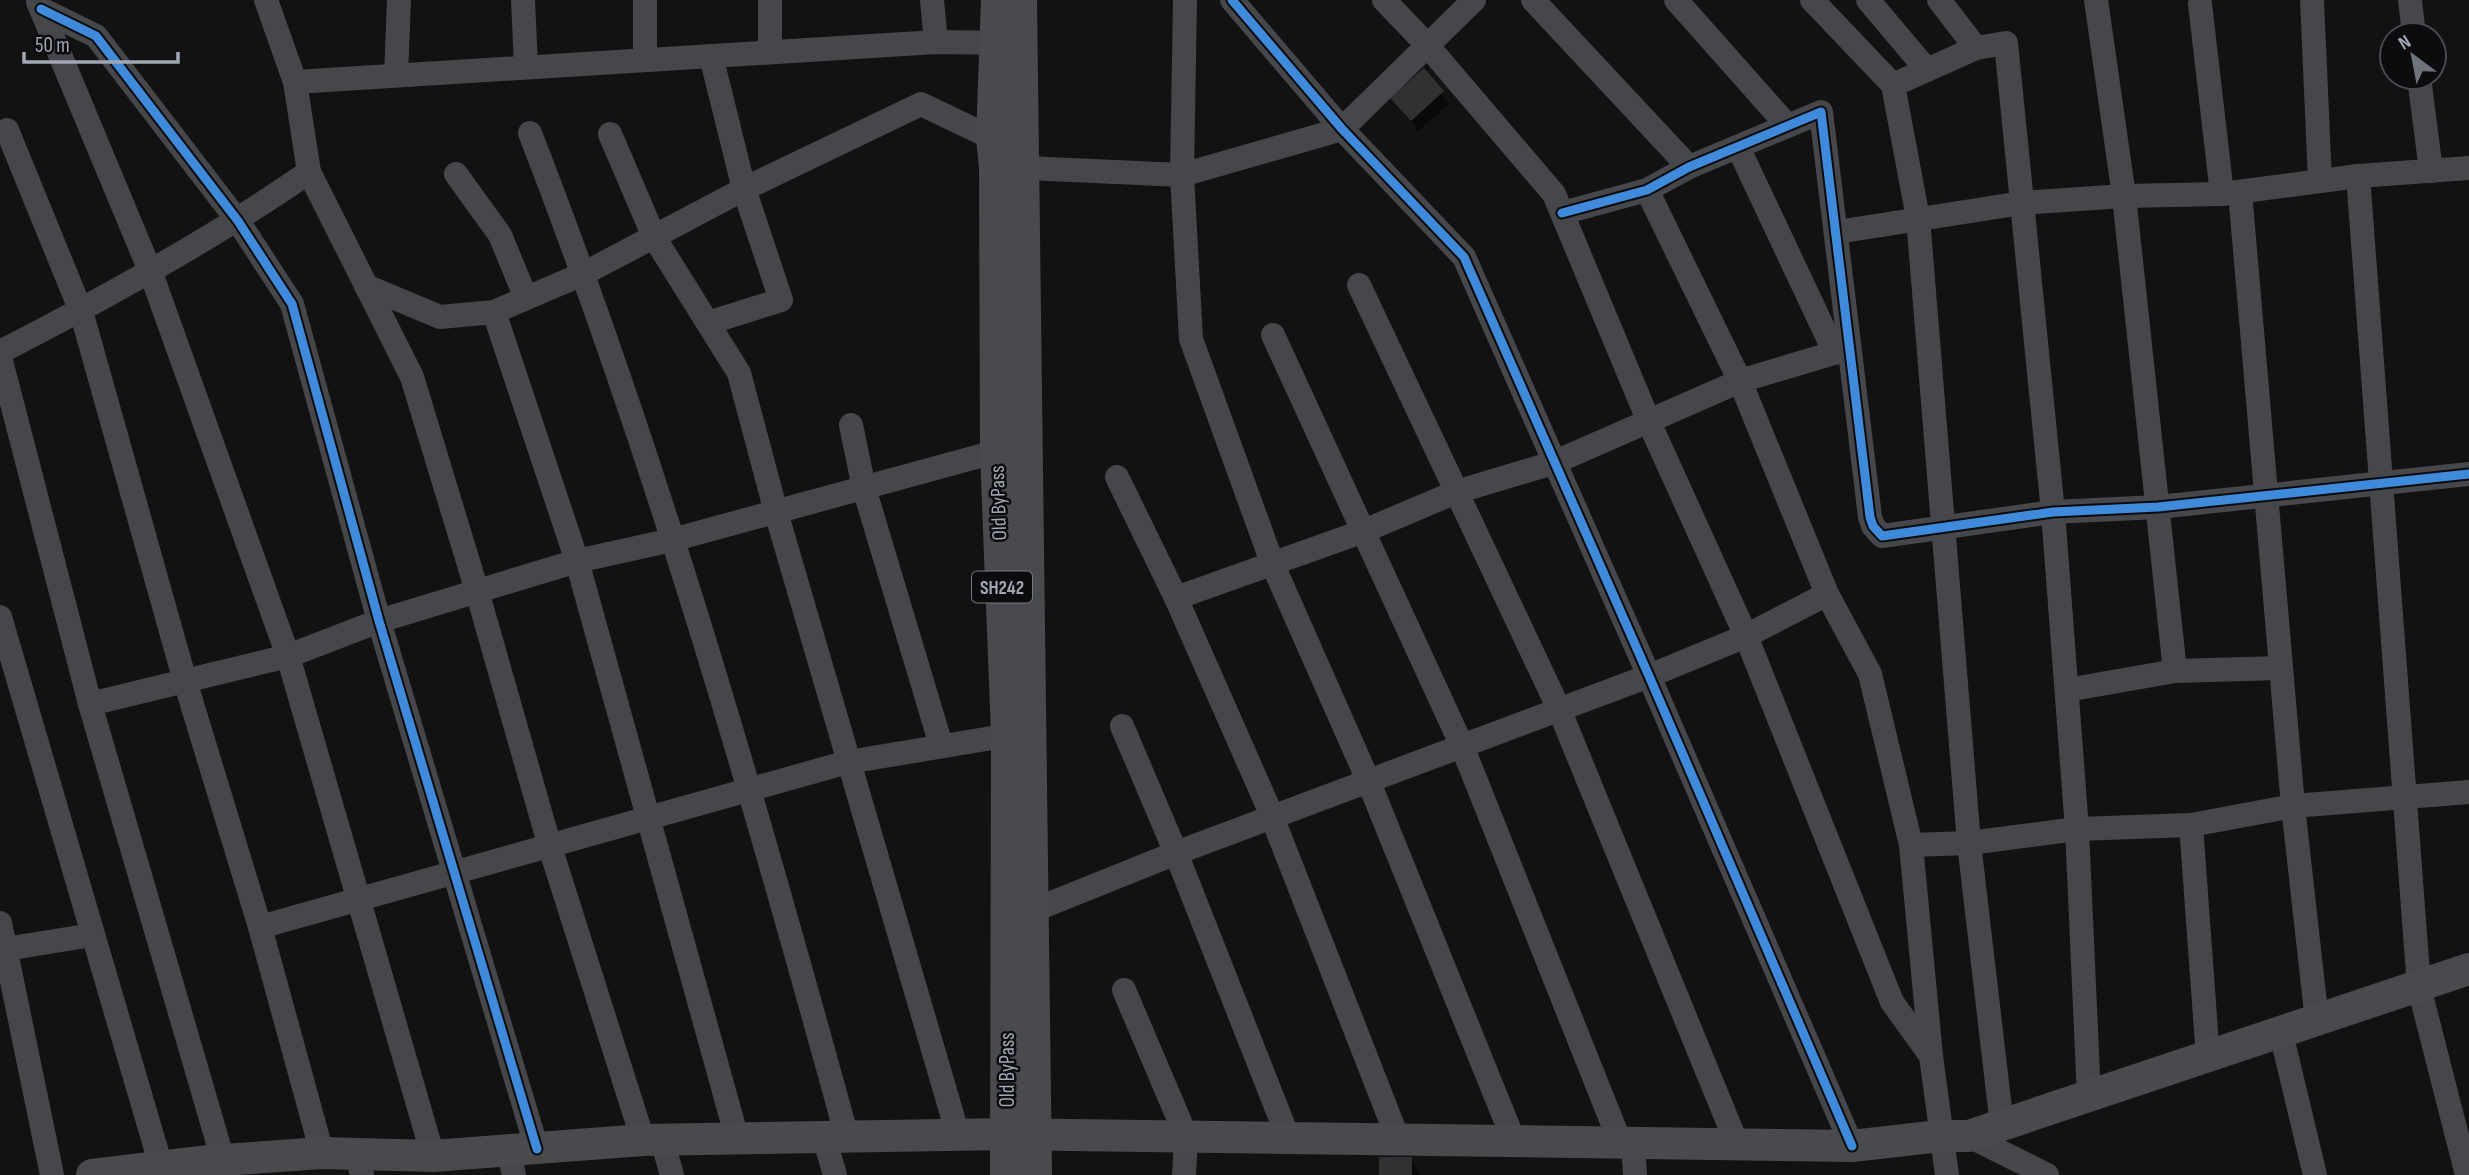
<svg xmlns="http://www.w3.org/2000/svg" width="2469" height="1175" font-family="'Sofia Sans Condensed',sans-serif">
<rect width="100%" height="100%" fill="#121212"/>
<g fill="#0007">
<polygon points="1423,71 1449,104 1418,131 1392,98"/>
<polygon points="1411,1159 1420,1175 1381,1175"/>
</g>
<g fill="#313133">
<polygon points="1424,68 1444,91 1411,121 1390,98"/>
<rect x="1379" y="1157" width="33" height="18"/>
</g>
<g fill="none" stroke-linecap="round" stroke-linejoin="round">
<g stroke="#46474b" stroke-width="24">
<polyline points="266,0 295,82 309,172 412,377 477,591 550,847 643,1140"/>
<polyline points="523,0 526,67"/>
<polyline points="645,0 645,60"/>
<polyline points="932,0 936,42"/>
<polyline points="1185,0 1182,175 1191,339 1273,565 1368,780 1514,1141"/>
<polyline points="1232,0 1342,129 1464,257 1649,676 1852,1146"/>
<polyline points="1384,0 1427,45 1554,194 1649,422 1746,636 1892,1002 1931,1056"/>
<polyline points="1533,0 1689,167"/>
<polyline points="1676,0 1786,124"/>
<polyline points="1812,0 1893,85 1918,218 1969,843 2002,1126"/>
<polyline points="1868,0 1927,70"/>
<polyline points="1939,0 1976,48"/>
<polyline points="2096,0 2124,196 2175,671"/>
<polyline points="2312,0 2320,181"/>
<polyline points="2410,0 2414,35"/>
<polyline points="38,2 151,273 288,656 433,1156"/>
<polyline points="2200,4 2222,194"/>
<polyline points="41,9 96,36 238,221 292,304 379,621 537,1149"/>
<polyline points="770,52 770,0"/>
<polyline points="396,75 399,0"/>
<polyline points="2419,77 2431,171"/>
<polyline points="295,82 936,42 1014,43"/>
<polyline points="1893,85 1976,48 2006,43 2053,512 2077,829 2089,1097"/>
<polyline points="7,130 81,311 185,681 260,927 322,1153"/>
<path d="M530 133C657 460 754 798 847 1137"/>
<polyline points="610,134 654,237 739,373 776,512 958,1135"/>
<polyline points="1738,147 1835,353"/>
<polyline points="1005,167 1182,175 1342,129 1474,0"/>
<polyline points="456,174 500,235 526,298"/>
<polyline points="2358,176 2419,987 2467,1175"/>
<polyline points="1647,190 1740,381 1827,594 1870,674 1911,845 1931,1056 1947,1175"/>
<polyline points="2240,192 2293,806 2317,1021"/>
<polyline points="1562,213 1647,190 1689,167 1821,112 1870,517 1873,526 1882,536 2053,512 2158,507 2469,474"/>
<polyline points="1837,232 2022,203 2124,196 2222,194 2358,176 2469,168"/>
<polyline points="1359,285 1559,709 1737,1144"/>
<polyline points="366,286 440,317 494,312 585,273 744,189 921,104 992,138 1007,141"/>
<polyline points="494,312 577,561 737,1138"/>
<polyline points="708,323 781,300 744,189 711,56"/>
<polyline points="1273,335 1462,746 1620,1142"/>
<path d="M0 352C107 297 210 240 309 172"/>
<polyline points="0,357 90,704 223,1160"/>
<polyline points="851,425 864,488 941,745"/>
<polyline points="1117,477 1176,598 1269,809 1398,1139"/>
<polyline points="1176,598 1364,531 1456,492 1553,463 1740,381 1847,349"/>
<polyline points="0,617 161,1166"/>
<polyline points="2067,690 2175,671 2281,668"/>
<polyline points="90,704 288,656 379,621 577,561 672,540 1013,447"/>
<polyline points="1122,726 1176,853 1288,1137"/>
<polyline points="2191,825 2208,1058"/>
<polyline points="1911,845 1969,843 2077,829 2191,825 2293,806 2469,792"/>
<polyline points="1019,916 1176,853 1649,676 1746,636 1827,594"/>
<polyline points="0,923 52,1175"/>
<polyline points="260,927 848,762 1022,733"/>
<polyline points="0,950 92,935"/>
<polyline points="1124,990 1186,1136 1184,1175"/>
<polyline points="2281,1033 2315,1175"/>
<polyline points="1969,1136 2047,1175"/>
<polyline points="824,1137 835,1175"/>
<polyline points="662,1140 672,1175"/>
<polyline points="1633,1142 1635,1175"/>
<polyline points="508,1151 514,1175"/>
<polyline points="357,1154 362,1175"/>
</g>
<g stroke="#484a4d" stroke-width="32">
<polyline points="997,0 992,138 995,167 996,452 1007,734 1006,1175"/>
<polyline points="1021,0 1036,1175"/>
<polyline points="92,1175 209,1161 322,1153 433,1156 643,1140 1007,1134 1852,1146 1940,1136 1969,1136 2469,969"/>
</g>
<g stroke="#0c0c0e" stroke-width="13">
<g id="cycleway">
<polyline points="1232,0 1342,129 1464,257 1649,676 1852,1146"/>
<polyline points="41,9 96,36 238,221 292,304 379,621 537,1149"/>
<polyline points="1562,213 1647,190 1689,167 1821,112 1870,517 1873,526 1882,536 2053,512 2158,507 2469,474"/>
</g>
</g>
<use href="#cycleway" stroke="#408adc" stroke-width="9"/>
</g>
<g text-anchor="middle" stroke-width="5" stroke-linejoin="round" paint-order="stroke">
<rect fill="#0c0c0e" stroke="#747883" stroke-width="2" x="972" y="571.5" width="60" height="31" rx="5"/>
<g font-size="19" font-weight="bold" fill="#a1a7b5">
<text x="1002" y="594">SH242</text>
</g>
<g font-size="21" fill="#a1a7b5" stroke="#0c0c0e">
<text transform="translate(998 503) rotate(-92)" y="7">Old ByPass</text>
<text transform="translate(1007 1070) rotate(-90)" y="7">Old ByPass</text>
</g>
</g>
<g transform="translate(2413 56) rotate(328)"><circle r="33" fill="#0c0c0e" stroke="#484a51" stroke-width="2"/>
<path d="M0-5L12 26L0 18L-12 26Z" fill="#6f737c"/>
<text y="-10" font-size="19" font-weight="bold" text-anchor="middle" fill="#a1a7b5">N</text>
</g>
<path d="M24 52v10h154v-10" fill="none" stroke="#a1a7b5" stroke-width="3.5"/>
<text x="35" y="52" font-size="21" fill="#a1a7b5" stroke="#0c0c0e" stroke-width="5" paint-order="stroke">50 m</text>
</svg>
